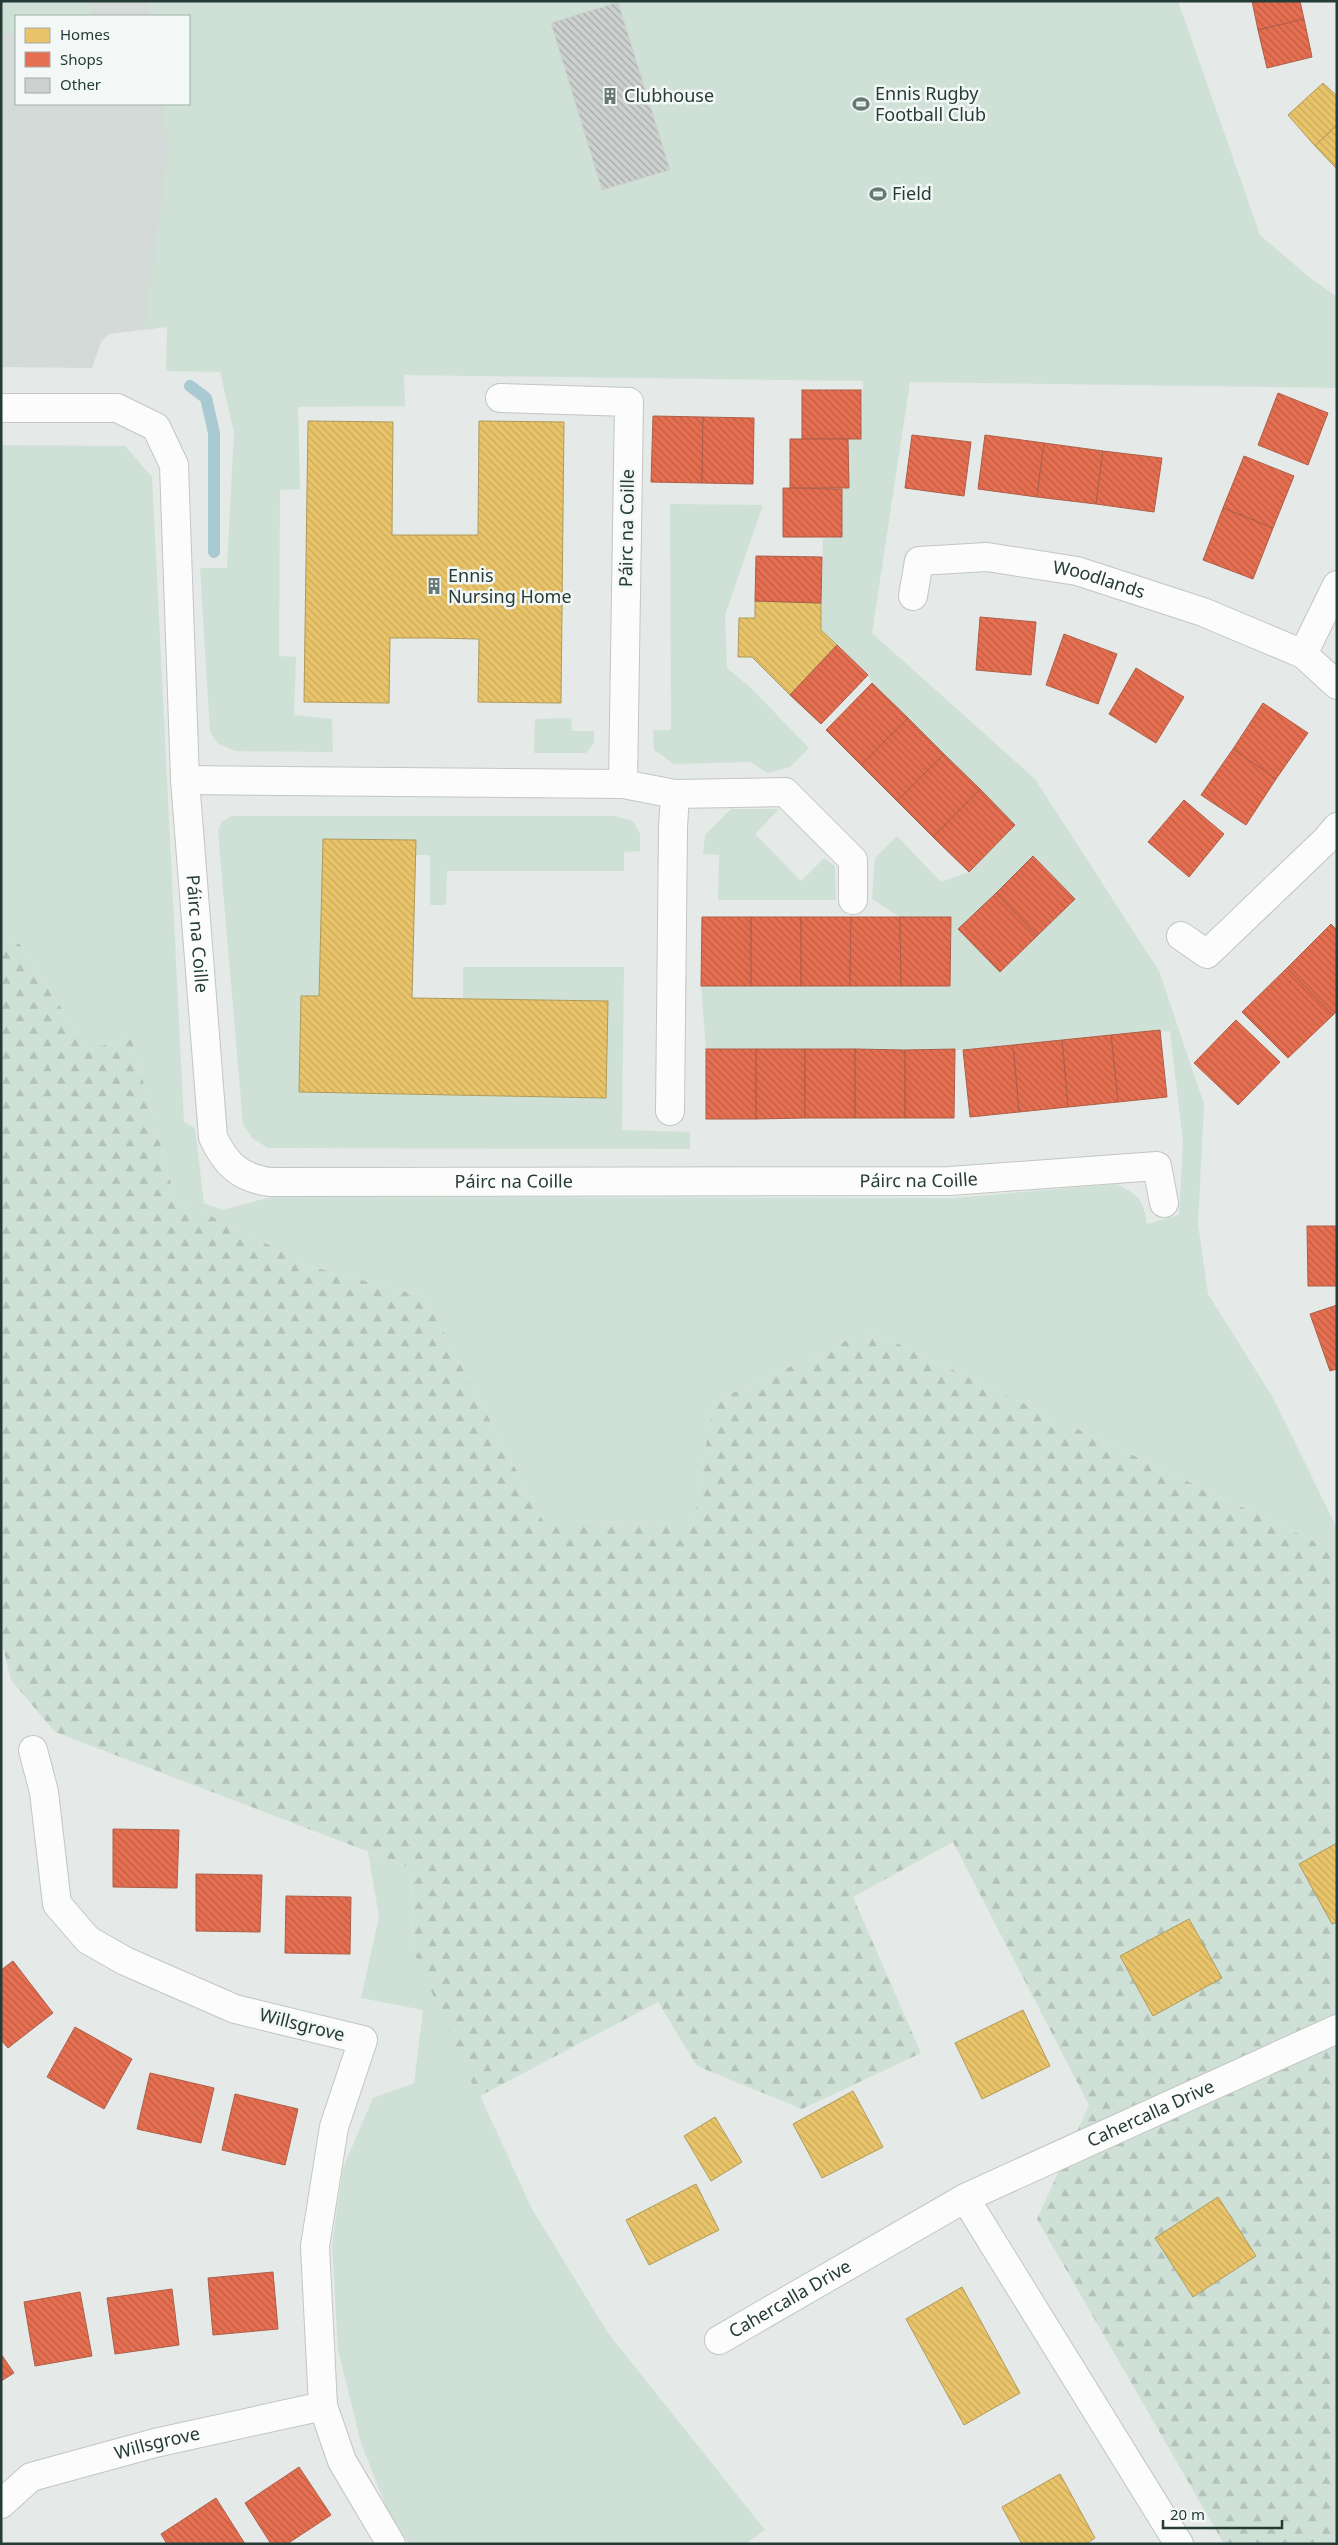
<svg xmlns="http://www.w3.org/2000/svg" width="1338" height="2545" font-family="'Noto Sans',sans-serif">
<defs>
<pattern id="forest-firs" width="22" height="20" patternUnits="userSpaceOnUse" patternTransform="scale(1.25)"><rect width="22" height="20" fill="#cfe1d6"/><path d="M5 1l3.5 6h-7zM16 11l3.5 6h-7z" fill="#b2c2b8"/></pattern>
<pattern id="homes-back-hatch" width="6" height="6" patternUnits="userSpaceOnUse" patternTransform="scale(1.25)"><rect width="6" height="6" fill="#e9c46a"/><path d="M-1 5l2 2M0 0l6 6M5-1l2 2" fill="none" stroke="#c8a95c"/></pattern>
<pattern id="shops-back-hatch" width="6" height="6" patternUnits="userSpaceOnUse" patternTransform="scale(1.25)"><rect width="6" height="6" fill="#e76f51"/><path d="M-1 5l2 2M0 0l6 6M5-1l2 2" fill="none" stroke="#bb5c44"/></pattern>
<pattern id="building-back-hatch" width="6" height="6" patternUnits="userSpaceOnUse" patternTransform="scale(1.25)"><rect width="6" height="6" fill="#ccd0cf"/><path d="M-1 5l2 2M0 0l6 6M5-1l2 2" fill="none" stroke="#a5aaa9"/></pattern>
</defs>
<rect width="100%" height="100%" fill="#e5e9e7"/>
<path fill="#d3dad7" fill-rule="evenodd" d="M1 1H466L601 334 167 327 109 334 101 342 92 368 1 367ZM16 16H189V104H16Z"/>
<g fill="#cfe1d6" fill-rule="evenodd">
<polygon points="1,1 89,1 91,16 16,16 16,33 1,35"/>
<path d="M148 1H1178L1260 235 1309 277 1337 297V388L910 382 872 633 1035 779 1159 971 1204 1104 1198 1224 1208 1294 1272 1396 1337 1528V1552L869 1330 713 1402 694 1522 543 1521 425 1297 313 1267 175 1198 131 1037 88 1050 21 945 1 934V445L125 446 152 477 184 1122 195 1128 204 1203 223 1210 271 1197 953 1198 1117 1184C1140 1196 1143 1199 1147 1224L1179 1215 1183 1142 1170 1031 963 1050 706 1049 701 986H950V917H900L872 899 875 858 897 836 941 882 969 872 1015 825 872 683 868 675 821 630 823 538 842 537V489L849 488 848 439H861L863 381 404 375 405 406 298 407 300 489 280 490 279 656 296 657 294 715 332 719 333 752 235 751 217 743 210 731 200 568H227L234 432 220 372 166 371 167 327 144 329 169 150 162 104H189V16H150ZM1033 856 1074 899 1000 972 958 929Z"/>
<polygon points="670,504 763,505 725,615 727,668 750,687 809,748 790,767 767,773 751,762 674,764 654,750 653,730 671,730"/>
<polygon points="571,718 572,731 594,731 594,743 586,753 534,753 535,719"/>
<polygon points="731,809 779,809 755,834 801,881 824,858 835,866 836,900 718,900 719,855 703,854 705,835"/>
<polygon points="232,816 615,816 633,821 640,834 640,851 624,852 624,871 447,871 446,905 430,905 430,855 415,855 415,840 323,839 319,996 301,996 299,1092 606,1098 608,1002 463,998 463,967 624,967 622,1130 690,1132 690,1149 268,1148 253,1139 243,1124 218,831 222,821"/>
<polygon points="368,1852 411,1868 413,1950 532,2209 608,2333 765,2530 745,2544 409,2544 387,2509 361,2443 338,2350 332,2244 343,2168 373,2098 414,2083 423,2010 361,1998 379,1917"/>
</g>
<polygon fill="url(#forest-firs)" points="1,934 21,945 88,1050 131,1037 175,1198 313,1267 425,1297 543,1521 694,1522 713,1402 869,1330 1337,1552 1337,2544 1224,2544 1037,2219 1089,2105 953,1842 853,1897 921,2053 802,2109 697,2066 658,2002 478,2097 413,1950 411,1868 55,1732 11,1680 1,1639"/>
<g fill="url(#homes-back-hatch)" stroke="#ae9b5b">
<polygon points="1323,83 1337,96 1337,125 1315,146 1288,115"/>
<polygon points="1337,125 1337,169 1315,146"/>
<polygon points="308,421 393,422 392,535 478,535 479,421 564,422 561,703 478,702 479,639 432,638 390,638 389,703 304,702"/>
<polygon points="755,601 821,603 821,630 837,645 790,695 752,657 738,657 739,618 755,618"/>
<polygon points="323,839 416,840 412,998 608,1001 606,1098 299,1092 301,996 319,996"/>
<polygon points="1337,1843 1337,1922 1332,1924 1299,1864"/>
<polygon points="1189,1919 1222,1978 1153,2016 1120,1956"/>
<polygon points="1023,2010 1050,2066 982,2099 955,2043"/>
<polygon points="853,2091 883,2147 822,2178 793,2124"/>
<polygon points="715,2117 742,2162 711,2181 684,2136"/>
<polygon points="696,2184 719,2230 649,2265 626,2220"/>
<polygon points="1218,2197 1256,2256 1193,2297 1155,2238"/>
<polygon points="962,2287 1020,2393 964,2425 906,2319"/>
<polygon points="1060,2474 1095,2538 1086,2544 1022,2544 1002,2507"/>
</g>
<g fill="url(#shops-back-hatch)" stroke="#ac5f49">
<polygon points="1252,1 1300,1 1304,19 1258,30"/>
<polygon points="1304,19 1312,57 1267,68 1258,30"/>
<rect x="802" y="390" width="59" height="49"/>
<polygon points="1278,393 1328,413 1308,465 1258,445"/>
<polygon points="653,416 703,417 702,483 651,482"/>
<polygon points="703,417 754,418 753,484 702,483"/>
<polygon points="912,435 971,442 964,496 905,488"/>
<polygon points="985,435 1044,443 1037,497 978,489"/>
<polygon points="790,439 848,439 849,488 790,488"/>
<polygon points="1044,443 1103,451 1096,504 1037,497"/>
<polygon points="1103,451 1162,458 1154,512 1096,504"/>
<polygon points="1244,456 1294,476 1273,528 1223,508"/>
<polygon points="783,488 842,489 842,537 783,537"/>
<polygon points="1223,508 1273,528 1253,579 1203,560"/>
<polygon points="756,556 822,557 821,603 755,601"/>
<polygon points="980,617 1036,622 1031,675 976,670"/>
<polygon points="1064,634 1117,654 1098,704 1046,685"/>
<polygon points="837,645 868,675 821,724 790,695"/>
<polygon points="1136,668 1184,697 1156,743 1109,714"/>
<polygon points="872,683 908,718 861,765 826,730"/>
<polygon points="1263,703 1308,733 1276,779 1233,749"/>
<polygon points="908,718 944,754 897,801 861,765"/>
<polygon points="1233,749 1276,779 1246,825 1201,795"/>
<polygon points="944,754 980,789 933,837 897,801"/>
<polygon points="980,789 1015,825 969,872 933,837"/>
<polygon points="1184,800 1224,834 1189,877 1148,842"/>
<polygon points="1033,856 1075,899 1037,936 996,893"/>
<polygon points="996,893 1037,936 1000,972 958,929"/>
<polygon points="702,917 751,917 751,986 701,986"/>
<rect x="751" y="917" width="50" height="69"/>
<polygon points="801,917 851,917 850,986 801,986"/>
<polygon points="851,917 900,917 901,986 850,986"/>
<polygon points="900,917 951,917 950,986 901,986"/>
<polygon points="1331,924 1337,930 1337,1011 1333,1015 1287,968"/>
<polygon points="1287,968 1333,1015 1288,1058 1242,1012"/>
<polygon points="1236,1020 1280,1062 1238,1105 1194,1063"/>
<polygon points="1160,1030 1167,1097 1118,1102 1111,1035"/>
<polygon points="1111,1035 1118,1102 1068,1107 1062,1040"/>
<polygon points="1062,1040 1068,1107 1019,1112 1013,1045"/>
<polygon points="1013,1045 1019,1112 970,1117 963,1050"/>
<rect x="706" y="1049" width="50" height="70"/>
<polygon points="756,1049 805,1049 805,1118 756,1119"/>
<rect x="805" y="1049" width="50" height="69"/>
<polygon points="855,1049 905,1050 905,1118 855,1118"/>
<polygon points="955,1049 954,1118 905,1118 905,1050"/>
<polygon points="1307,1226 1337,1226 1337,1286 1308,1286"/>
<polygon points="1337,1305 1337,1369 1330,1371 1310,1314"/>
<polygon points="113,1829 179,1830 177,1888 113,1887"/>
<polygon points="196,1874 262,1875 260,1932 196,1931"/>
<polygon points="286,1896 351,1897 350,1954 285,1953"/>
<polygon points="13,1961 53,2013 8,2048 1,2040 1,1970"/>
<polygon points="75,2027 132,2059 104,2109 47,2077"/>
<polygon points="150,2073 214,2088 201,2143 137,2129"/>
<polygon points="235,2094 298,2109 285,2165 222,2150"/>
<polygon points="273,2272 278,2329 213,2335 208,2278"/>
<polygon points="172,2289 179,2345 115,2354 107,2298"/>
<polygon points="80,2292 92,2356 35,2366 24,2302"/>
<polygon points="1,2354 14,2373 1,2381"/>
<polygon points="299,2467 331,2515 287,2544 271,2544 245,2503"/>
<polygon points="216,2498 245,2544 167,2544 161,2534"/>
</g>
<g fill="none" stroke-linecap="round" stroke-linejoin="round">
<polyline stroke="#aacad3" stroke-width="12" points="190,386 206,398 214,433 214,552"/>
</g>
<polygon fill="url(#building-back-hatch)" stroke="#ced2d0" points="618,2 670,170 602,190 551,23"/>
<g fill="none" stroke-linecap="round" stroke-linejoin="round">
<g stroke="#c2c6c4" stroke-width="30">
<g id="minor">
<polyline points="500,398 629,402 623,784"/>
<path id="s1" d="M1 408H117L156 427 174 465 185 780 213 1137C226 1165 240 1178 271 1182L950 1181 1157 1166 1164 1203"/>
<path id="s2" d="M913 596 919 561 987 557 1077 571 1203 612 1303 654 1337 685"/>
<polyline points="1303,654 1337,585"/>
<polyline points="185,780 623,784 675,794 785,792 853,860 853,900"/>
<polyline points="1181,936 1207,954 1326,840 1337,827"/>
<polyline points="670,1111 673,828 675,794"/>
<path id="s3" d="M965 2198 1337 2029"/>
<path id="s4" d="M719 2340 965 2198 1179 2544"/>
<polyline points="323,2406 342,2461 391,2544"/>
<path id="s5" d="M1 2504 31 2477 155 2443 323 2406 315 2246 334 2127 363 2040 235 2009 125 1961 88 1940 57 1904 44 1792 33 1750"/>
</g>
</g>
<use href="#minor" stroke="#fbfcfb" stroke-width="28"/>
</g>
<defs>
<g id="building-bare" transform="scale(1.35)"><path d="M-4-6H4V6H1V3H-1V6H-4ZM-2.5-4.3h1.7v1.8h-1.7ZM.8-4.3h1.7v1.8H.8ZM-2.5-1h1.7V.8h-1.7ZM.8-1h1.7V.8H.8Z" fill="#687875" stroke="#f3f8f6" stroke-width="2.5" paint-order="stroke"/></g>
<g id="stadium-bare" transform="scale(1.35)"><path d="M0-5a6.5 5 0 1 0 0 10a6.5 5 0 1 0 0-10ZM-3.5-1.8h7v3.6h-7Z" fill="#687875" stroke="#f3f8f6" stroke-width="2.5" paint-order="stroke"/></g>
</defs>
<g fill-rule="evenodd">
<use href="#building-bare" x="610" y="96"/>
<use href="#stadium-bare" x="861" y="104"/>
<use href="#stadium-bare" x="878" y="194"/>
<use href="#building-bare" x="434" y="586"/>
</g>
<g text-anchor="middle" stroke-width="5" stroke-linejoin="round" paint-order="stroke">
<g font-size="18" fill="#243b37" stroke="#f3f8f6" text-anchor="start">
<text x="875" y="100">Ennis Rugby<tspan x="875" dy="21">Football Club</tspan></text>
<text x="624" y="102">Clubhouse</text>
<text x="892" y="200">Field</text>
<text x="448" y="582">Ennis<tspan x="448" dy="21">Nursing Home</tspan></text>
</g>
<g font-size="18" fill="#243b37" stroke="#f3f8f6">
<text transform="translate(627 528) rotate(-89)" y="6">Páirc na Coille</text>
<text dy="6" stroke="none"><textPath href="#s2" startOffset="218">Woodlands</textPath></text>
<text dy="6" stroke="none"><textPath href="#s1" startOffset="671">Páirc na Coille</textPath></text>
<text dy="6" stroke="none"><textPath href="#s1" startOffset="1600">Páirc na Coille</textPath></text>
<text dy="6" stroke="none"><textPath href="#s1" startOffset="1195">Páirc na Coille</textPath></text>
<text transform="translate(302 2025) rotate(14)" y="6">Willsgrove</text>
<text dy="6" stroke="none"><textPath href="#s3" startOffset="204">Cahercalla Drive</textPath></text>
<text dy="6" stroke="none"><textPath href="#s4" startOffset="82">Cahercalla Drive</textPath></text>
<text dy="6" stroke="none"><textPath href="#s5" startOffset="171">Willsgrove</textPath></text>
</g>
</g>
<rect width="1338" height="2545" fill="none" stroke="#243b37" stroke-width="5"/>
<rect x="15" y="15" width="175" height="90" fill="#f3f8f6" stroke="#a0acaa"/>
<rect x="25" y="28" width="25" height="15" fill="#e9c46a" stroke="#a0acaa"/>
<text x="60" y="40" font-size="15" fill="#243b37">Homes</text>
<rect x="25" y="52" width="25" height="15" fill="#e76f51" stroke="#a0acaa"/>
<text x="60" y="65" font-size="15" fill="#243b37">Shops</text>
<rect x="25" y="78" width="25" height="15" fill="#ccd0cf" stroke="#a0acaa"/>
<text x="60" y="90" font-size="15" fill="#243b37">Other</text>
<path d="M1163 2520v8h119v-8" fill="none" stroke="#243b37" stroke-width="2.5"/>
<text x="1170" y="2520" font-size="15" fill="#243b37" stroke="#f3f8f6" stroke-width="4" paint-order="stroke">20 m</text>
</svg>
